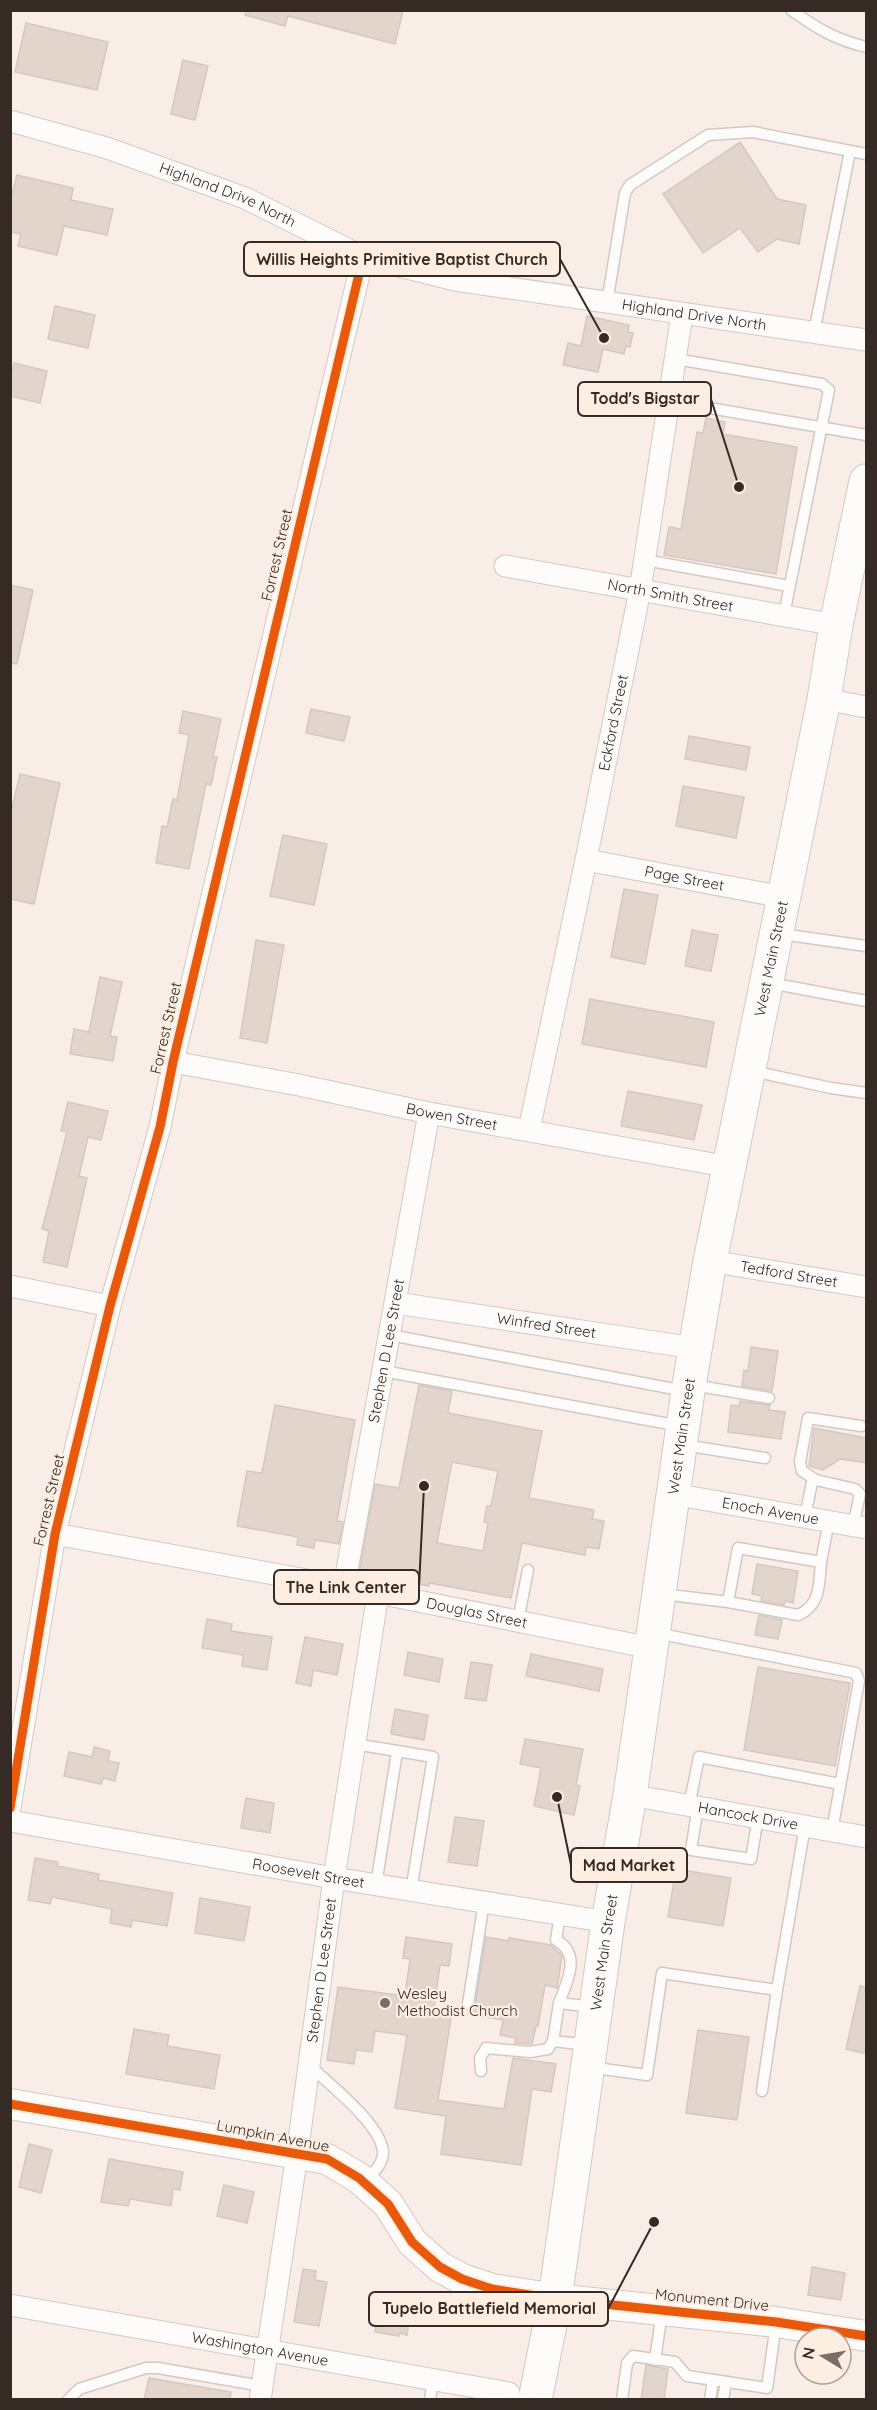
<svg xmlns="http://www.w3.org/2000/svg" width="877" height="2410" font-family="Quicksand,sans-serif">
<rect width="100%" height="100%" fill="#f8eee7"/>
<g fill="#e3d5cc" stroke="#d3c9c2" stroke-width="1.5" fill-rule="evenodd">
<polygon points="246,10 403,10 395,44 288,16 285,26 245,15"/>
<polygon points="26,23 108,42 97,90 15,72"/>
<polygon points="183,60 208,66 195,120 171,114"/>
<polygon points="740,142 777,199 806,205 799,244 777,239 758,252 740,228 703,253 663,194"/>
<polygon points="17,175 73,188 71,200 113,209 107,235 64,226 57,255 18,246 21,234 10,232 10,203"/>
<polygon points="55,306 95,315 88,348 48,339"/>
<polygon points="587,316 629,325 628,332 633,333 630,347 626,346 624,354 603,349 598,372 563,365 568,343 581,346"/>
<polygon points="14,363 47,371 40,403 10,396 10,380"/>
<polygon points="706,418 725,422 723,434 797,447 776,574 664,555 669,527 681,529 697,432 703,433"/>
<polygon points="10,585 33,590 17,664 10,663"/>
<polygon points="311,709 350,717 344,741 306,733"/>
<polygon points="183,711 221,719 213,757 217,757 211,785 206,784 189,869 156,863 162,826 167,827 173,799 177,800 189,735 179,733"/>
<polygon points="689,736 750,747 746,770 685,759"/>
<polygon points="20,774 60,783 34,904 10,899 10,816"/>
<polygon points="683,786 744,797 736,838 676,826"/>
<polygon points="283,835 327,844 314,905 270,896"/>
<polygon points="624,889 658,895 645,964 611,957"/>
<polygon points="692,930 718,935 711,971 685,966"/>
<polygon points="256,940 284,945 267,1043 240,1038"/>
<polygon points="100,977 122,982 110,1036 117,1037 113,1061 70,1054 74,1029 89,1032"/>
<polygon points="590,999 714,1022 706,1067 582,1044"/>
<polygon points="628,1091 702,1105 694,1140 621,1126"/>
<polygon points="68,1102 108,1111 101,1140 88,1137 79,1176 87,1178 67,1267 43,1262 49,1231 42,1229 67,1132 61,1131"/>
<polygon points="751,1347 778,1351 772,1391 742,1386 744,1370 748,1371"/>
<path d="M419 1385 452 1391 448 1413 542 1431 529 1498 594 1510 592 1519 604 1521 599 1549 586 1547 585 1555 522 1543 511 1598 429 1583V1586L359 1573 375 1484 399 1488ZM452 1462 498 1471 491 1506H487L484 1522 488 1523 483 1551 437 1543Z"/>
<polygon points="740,1401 770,1405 769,1410 785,1412 781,1439 728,1432 731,1405 739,1406"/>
<polygon points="275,1405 355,1420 337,1521 343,1522 339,1544 315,1540 314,1548 297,1545 298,1537 237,1526 247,1471 262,1473"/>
<polygon points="814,1428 867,1438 867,1463 840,1459 823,1470 809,1466"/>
<polygon points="757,1564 798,1571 793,1603 785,1601 784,1605 761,1601 762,1596 752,1594"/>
<polygon points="759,1615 782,1620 778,1639 755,1635"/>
<polygon points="207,1619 232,1624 231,1631 272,1637 267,1670 242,1666 243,1655 202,1648"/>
<polygon points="305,1637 343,1644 337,1675 313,1670 311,1686 296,1683"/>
<polygon points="408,1652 443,1659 439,1682 404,1675"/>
<polygon points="531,1654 603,1669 599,1691 526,1676"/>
<polygon points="471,1662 492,1665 486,1701 465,1698"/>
<polygon points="758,1667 850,1683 835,1766 744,1750"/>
<polygon points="395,1709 428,1715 424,1740 391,1734"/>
<polygon points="525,1739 583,1749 576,1785 580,1786 574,1815 534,1806 541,1768 520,1764"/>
<polygon points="94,1747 110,1751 108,1761 119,1763 115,1781 103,1778 101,1784 64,1776 69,1752 92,1757"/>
<polygon points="246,1798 274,1803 270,1833 241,1828"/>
<polygon points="455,1817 484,1821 477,1866 448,1862"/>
<polygon points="35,1858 58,1862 57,1866 99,1874 98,1880 173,1893 167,1926 132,1920 131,1927 110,1923 112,1909 52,1897 50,1904 28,1900"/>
<polygon points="676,1869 731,1878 723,1926 668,1917"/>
<polygon points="200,1898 250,1907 244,1941 195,1933"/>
<polygon points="406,1937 452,1944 449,1966 440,1965 434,2009 452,2012 438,2100 504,2109 513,2058 556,2064 551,2092 532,2089 521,2165 441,2154 446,2116 395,2108 407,2035 375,2031 372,2052 356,2050 354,2064 327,2060 338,1987 405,1996 410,1959 403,1958"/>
<polygon points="486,1937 509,1941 509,1938 551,1945 562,1956 557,1988 545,1985 538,2026 536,2026 532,2044 515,2043 516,2038 500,2035 503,2020 468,2014 475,2005"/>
<polygon points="860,1986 867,1987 867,2054 846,2049"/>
<polygon points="134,2029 169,2035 167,2046 220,2055 214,2089 126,2074"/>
<polygon points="698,2030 749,2037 737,2120 686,2113"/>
<polygon points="29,2144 52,2150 41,2193 19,2187"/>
<polygon points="109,2159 183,2172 180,2190 173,2189 171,2206 130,2199 128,2206 101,2202"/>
<polygon points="224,2185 254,2192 247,2223 217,2216"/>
<polygon points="812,2267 845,2273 841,2300 808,2295"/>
<polygon points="303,2269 316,2271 315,2280 327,2282 319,2326 294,2322"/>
<polygon points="382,2294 400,2298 399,2307 411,2310 407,2335 399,2333 399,2336 375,2332"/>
<polygon points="646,2365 668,2369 664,2400 641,2400"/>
<polygon points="149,2378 231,2392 230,2400 144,2400"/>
</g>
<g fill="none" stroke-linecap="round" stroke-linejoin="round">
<g stroke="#d3c9c2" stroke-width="13">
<g id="lane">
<path d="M791 10C818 29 834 39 866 47"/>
<polyline points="607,303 625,193 630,185 708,135 753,132 866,154"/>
<polyline points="814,333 850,151"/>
<polyline points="676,359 822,384 829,390 784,615"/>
<polyline points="669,401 866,435"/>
<polyline points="645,560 789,586"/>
<polyline points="781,934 866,946"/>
<polyline points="770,983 866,1001"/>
<polyline points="752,1071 831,1088 866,1093"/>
<polyline points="390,1335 685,1391"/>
<polyline points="383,1371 680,1426"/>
<polyline points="693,1385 769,1398"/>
<polyline points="684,1445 765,1458"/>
<polyline points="816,1480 802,1471 800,1462 808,1418 861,1426"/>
<polyline points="805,1517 812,1482 816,1480 855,1489 860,1494 853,1526"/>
<polyline points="662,1594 728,1602 738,1548 821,1562 829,1521"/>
<path d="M728 1602 798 1615C821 1606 819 1583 821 1562"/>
<polyline points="518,1621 528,1570"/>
<polyline points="656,1633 856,1673 859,1681 832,1831"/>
<polyline points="355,1744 433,1757 411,1891"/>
<polyline points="689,1806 699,1757 840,1784"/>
<polyline points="698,1807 691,1850 751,1859 758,1818"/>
<polyline points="376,1885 397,1752"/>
<path d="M559 2003C567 1982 582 1954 556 1940L560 1915"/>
<polyline points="468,2004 484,1902"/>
<polyline points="553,2041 559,2003 593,2007"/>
<path d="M309 2065C328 2083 383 2126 383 2153 383 2164 373 2173 366 2180"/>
<polyline points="589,2067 647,2075 662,1973 777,1990 805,1826"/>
<polyline points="481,2071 480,2058 486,2048 530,2052 548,2049 553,2041 589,2045"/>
<polyline points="762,2091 777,1990"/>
<polyline points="655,2360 662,2312"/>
<polyline points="68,2400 79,2389 146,2368 158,2368 262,2386"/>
<polyline points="430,2400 433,2379"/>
<polyline points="622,2400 627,2363 633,2356 675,2362 687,2376 767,2388 776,2324"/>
<polyline points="710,2400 713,2380"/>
<polyline points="723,2400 726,2382"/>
</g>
</g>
<g stroke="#d3c9c2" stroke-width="23">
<g id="street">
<path id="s1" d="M10 121 107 148 245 198 363 257 455 280 866 340"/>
<path id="s2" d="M505 566 836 625"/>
<polyline points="824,699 866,707"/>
<path id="s3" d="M586 860 783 897"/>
<path id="s4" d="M173 1062 299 1085 429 1113 730 1167"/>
<path id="s5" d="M529 1130 586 860 640 590 682 314"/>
<path id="s6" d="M710 1261 866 1287"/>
<polyline points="10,1286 110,1306"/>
<path id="s7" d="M396 1303 695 1348"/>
<path id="s8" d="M673 1494 866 1528"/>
<path id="s9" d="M55 1534 378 1593 651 1648"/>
<path id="s10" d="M344 1587 429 1113"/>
<path id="s11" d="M630 1795 866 1837"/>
<polyline points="10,1808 55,1534 110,1306 160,1127 173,1062 363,257"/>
<path id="s12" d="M10 1821 334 1878 608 1922"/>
<path id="s13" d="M10 2305 509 2393"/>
<path id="s14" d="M260 2400 297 2155 334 1878 378 1593"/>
</g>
</g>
<g stroke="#d3c9c2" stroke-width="32">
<polyline id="secondary" points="10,2104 327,2159 359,2178 388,2204 412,2242 440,2267 462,2279 492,2289 555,2299 776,2322 866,2336"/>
</g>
<g stroke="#d3c9c2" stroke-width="35">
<g id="primary">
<path id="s15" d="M535 2400 555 2299 608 1922 630 1795 688 1391 710 1261 824 699 836 625 866 481"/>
</g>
</g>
<use href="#lane" stroke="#fefcfb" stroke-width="10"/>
<use href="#street" stroke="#fefcfb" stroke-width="21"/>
<use href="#secondary" stroke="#fefcfb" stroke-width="30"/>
<use href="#primary" stroke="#fefcfb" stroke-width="33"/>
<g stroke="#feede1" stroke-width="13">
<g id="cycleway">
<polyline points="10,1808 55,1534 110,1306 160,1127 173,1062 363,257"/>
<polyline points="10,2104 327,2159 359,2178 388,2204 412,2242 440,2267 462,2279 492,2289 555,2299 776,2322 866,2336"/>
</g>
</g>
<use href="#cycleway" stroke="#e8590c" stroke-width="9"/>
</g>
<circle fill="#7a6f68" stroke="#feede1" stroke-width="2" cx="385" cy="2003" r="6"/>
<g text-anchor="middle" stroke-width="4.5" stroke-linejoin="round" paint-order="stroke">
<g font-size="15" fill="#362b24" stroke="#feede1">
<text dy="5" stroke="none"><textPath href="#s1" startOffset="230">Highland Drive North</textPath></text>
<text dy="5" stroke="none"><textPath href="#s1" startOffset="716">Highland Drive North</textPath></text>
<text transform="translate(277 555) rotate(-77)" y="5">Forrest Street</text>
<text dy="5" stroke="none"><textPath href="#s2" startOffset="168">North Smith Street</textPath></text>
<text dy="5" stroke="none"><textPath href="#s5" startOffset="416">Eckford Street</textPath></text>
<text dy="5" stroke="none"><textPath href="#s3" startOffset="100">Page Street</textPath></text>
<text dy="5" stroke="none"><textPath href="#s15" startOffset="1461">West Main Street</textPath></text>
<text transform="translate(166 1028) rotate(-77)" y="5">Forrest Street</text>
<text dy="5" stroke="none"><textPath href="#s4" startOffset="284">Bowen Street</textPath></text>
<text dy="5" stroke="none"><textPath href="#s6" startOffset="80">Tedford Street</textPath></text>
<text dy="5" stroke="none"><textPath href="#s7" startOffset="152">Winfred Street</textPath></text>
<text dy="5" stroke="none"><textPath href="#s10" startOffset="240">Stephen D Lee Street</textPath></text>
<text dy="5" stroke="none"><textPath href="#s15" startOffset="975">West Main Street</textPath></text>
<text transform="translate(49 1500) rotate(-77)" y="5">Forrest Street</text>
<text dy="5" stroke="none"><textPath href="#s8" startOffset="99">Enoch Avenue</textPath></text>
<text dy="5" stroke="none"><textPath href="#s9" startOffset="429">Douglas Street</textPath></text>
<text dy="5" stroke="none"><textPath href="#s11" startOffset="120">Hancock Drive</textPath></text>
<text dy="5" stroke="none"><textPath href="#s12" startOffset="303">Roosevelt Street</textPath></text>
<text dy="5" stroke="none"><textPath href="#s15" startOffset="453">West Main Street</textPath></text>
<text dy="5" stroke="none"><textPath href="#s14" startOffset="434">Stephen D Lee Street</textPath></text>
<text transform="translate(273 2136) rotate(11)" y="5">Lumpkin Avenue</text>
<text transform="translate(712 2300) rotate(6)" y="5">Monument Drive</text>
<text dy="5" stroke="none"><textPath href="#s13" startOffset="254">Washington Avenue</textPath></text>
</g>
<g font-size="15" fill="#362b24" stroke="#feede1" text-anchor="start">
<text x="397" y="1999">Wesley<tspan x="397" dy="17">Methodist Church</tspan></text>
</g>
</g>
<path fill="none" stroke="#362b24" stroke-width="2" d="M604 338L560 259M739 487L711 399M424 1486L419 1587M557 1797L571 1865M654 2222L608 2309"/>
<g fill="#362b24" stroke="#feede1" stroke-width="2">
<circle cx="604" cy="338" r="6"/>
<circle cx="739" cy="487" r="6"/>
<circle cx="424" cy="1486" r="6"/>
<circle cx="557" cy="1797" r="6"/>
<circle cx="654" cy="2222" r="6"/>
</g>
<g fill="#feede1" stroke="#362b24" stroke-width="2">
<rect x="244" y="242" width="316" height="34" rx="6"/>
<rect x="578" y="382" width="133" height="34" rx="6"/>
<rect x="274" y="1570" width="145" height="34" rx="6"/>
<rect x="571" y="1848" width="116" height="34" rx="6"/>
<rect x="369" y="2292" width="239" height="34" rx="6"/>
</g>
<g font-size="16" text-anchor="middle" font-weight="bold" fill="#362b24">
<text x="402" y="265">Willis Heights Primitive Baptist Church</text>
<text x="645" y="404">Todd's Bigstar</text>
<text x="346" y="1593">The Link Center</text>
<text x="629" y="1871">Mad Market</text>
<text x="489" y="2314">Tupelo Battlefield Memorial</text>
</g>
<rect width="877" height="2410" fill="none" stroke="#362b24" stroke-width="24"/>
<g transform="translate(823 2356) rotate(281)"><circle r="28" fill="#feede1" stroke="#ae9f95" stroke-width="1.5"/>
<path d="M0-4.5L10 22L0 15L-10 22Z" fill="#7a6f68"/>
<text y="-9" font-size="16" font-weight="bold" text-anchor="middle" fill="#362b24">N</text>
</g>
</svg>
